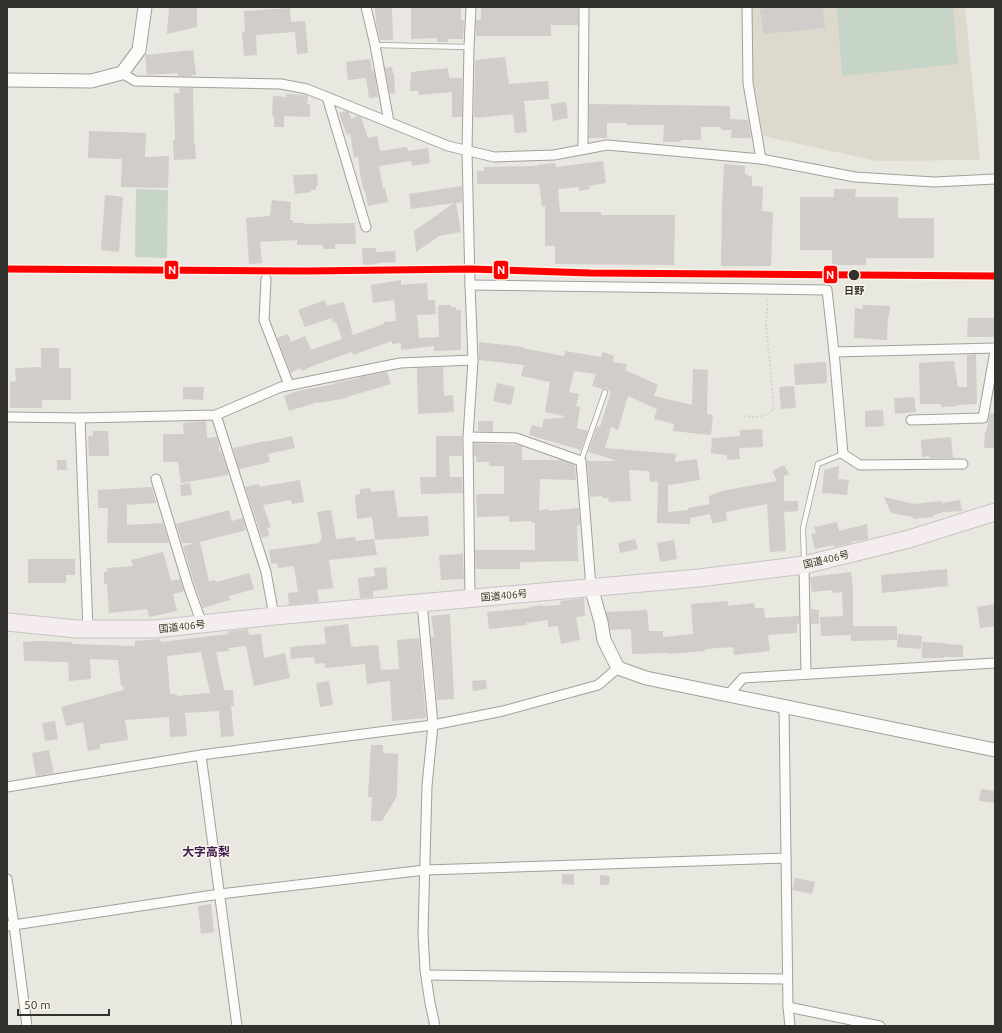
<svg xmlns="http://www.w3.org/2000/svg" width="1002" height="1033" font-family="Ubuntu,'Noto Sans JP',sans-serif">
<rect width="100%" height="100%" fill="#e8e7e0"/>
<polygon fill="#ded9cd" points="748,7 965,7 980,160 877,161 763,136 747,43"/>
<g fill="#c6d5c8">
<polygon points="837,7 953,7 958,64 842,76"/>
<polygon points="136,189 168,190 167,258 135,257"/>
</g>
<g fill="#d1cdca" fill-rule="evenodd">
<polygon points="169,7 197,7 197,27 167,34"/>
<polygon points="375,7 392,7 393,40 380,40 376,21"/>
<polygon points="411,7 461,7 461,20 464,20 463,39 448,39 448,42 437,42 437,38 411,39"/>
<polygon points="481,7 578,7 578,25 551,25 551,36 476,36 476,20 481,20"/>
<polygon points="781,7 823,7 825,28 763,34 760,9"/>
<polygon points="290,8 291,22 305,21 308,53 297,54 295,32 256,35 257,55 244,56 242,32 245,31 244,11"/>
<polygon points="193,50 196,75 192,75 192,76 178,76 177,73 147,75 145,55"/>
<polygon points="505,57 509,84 548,81 549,99 524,101 527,132 515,133 513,114 477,118 477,117 474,117 475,60"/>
<polygon points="370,59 372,71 374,70 378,97 369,98 366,78 348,80 346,62"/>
<polygon points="392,67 393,74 394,74 395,93 390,94 385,68"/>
<polygon points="448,68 449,78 462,78 462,117 452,117 452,92 419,95 419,91 410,91 411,72"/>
<polygon points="179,88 193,88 194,143 195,143 196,159 174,160 173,140 175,140 174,93 180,93"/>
<polygon points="286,94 306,95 308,96 307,104 310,104 310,117 284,116 284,127 274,127 274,116 272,115 273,96 286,97"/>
<polygon points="566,102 568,118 553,121 551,104"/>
<polygon points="589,104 730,106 730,119 748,120 751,138 731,138 732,130 721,130 721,127 701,127 701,140 681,140 681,142 663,142 664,125 627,125 627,123 607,123 607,138 589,138"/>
<polygon points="345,111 349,112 351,119 358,116 361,117 368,138 377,136 380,151 407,147 408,151 428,148 430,163 412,166 411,161 379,166 383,189 385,188 388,202 368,206 365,190 364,191 361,179 358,157 354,158 350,133 347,135 339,113"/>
<polygon points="89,131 146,133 145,157 169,156 168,188 121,187 122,159 88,158"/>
<polygon points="603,161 606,183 589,186 590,189 579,191 579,187 558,189 560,212 601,212 601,215 675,215 674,265 555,264 555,246 545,246 545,206 542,207 539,184 477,184 477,171 484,171 484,167 537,166 537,165 555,163 556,167"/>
<polygon points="724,164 745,166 745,174 752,177 752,186 763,187 762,211 773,212 771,266 721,266 722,206"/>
<polygon points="317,174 318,186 316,186 316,190 311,190 311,192 295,194 293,175"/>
<polygon points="462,186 462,202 456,203 461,232 439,236 416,252 414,231 454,203 411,209 409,194"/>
<polygon points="834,189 856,189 855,197 898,197 898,218 934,218 934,258 866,258 866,265 832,265 832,250 800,250 800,197 834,197"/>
<polygon points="105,195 123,197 119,252 101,250"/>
<polygon points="272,200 291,202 290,220 293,220 293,223 305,223 305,224 355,223 356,244 335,244 335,249 323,249 323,245 297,245 297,240 260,242 262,263 249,264 246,218 270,216"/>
<polygon points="362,248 376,248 376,252 395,251 396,262 377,263 377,264 363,265"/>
<polygon points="401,280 401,285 427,283 428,300 435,300 436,314 417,315 419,338 439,337 438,305 451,305 451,307 456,307 456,310 461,310 461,350 434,351 434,346 401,350 401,343 392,344 392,341 353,355 352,352 315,365 302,371 300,368 291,373 277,338 288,334 291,342 305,336 311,350 342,339 336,322 333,323 332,318 305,327 298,310 325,300 327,306 344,302 353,335 384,324 384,322 396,321 394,300 373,303 371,285"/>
<polygon points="863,305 890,306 889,316 888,316 887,340 854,338 855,308 863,309"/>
<polygon points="968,318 995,318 995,337 967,337"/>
<polygon points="479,342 523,347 523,348 564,356 565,351 601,357 603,352 614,356 613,362 627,364 625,370 658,385 654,396 692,405 693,369 708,370 707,414 713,415 711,435 673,431 674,424 654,419 657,409 628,396 618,430 611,427 605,448 676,454 675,462 697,459 700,480 668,485 668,512 688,510 688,508 710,504 709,500 709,496 722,491 777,481 772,471 784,465 789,474 784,476 784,501 798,501 798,511 784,512 786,551 770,552 767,504 726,512 727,521 712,523 710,514 690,518 690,524 657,523 658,481 650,482 649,471 629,470 631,501 609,502 608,498 602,498 602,496 590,497 587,461 614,461 615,460 588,452 597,426 600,427 611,392 606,388 603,389 592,386 596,374 574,371 569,392 579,394 576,406 580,407 577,428 588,431 581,450 529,435 532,425 542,428 544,419 563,418 564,416 545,412 550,382 521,376 524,365 479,360"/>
<polygon points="41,348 59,348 59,368 71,368 71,400 42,400 42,408 10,408 10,382 16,381 15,368 41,367"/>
<polygon points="976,354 977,404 957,405 957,406 941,407 941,404 920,404 919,363 954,361 958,387 967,387 967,355"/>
<polygon points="826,362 827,383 795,385 794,364"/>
<polygon points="443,367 444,396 453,395 454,412 418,414 417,368"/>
<polygon points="387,372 391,384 347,397 347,398 318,403 318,402 289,411 284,396 297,391 335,384 334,383 360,378 359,377"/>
<polygon points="497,383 515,387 511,405 493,401"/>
<polygon points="794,386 796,408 781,409 779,387"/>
<polygon points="183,387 204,387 203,400 183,399"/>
<polygon points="914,397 916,412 895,414 894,398"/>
<polygon points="883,410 884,426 865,427 865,411"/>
<polygon points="990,413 995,413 995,448 984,448 985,432 986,432"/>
<polygon points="206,421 207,438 217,437 219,443 219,451 221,451 228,471 228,475 181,483 178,462 163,462 163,434 184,434 183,423"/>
<polygon points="478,421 493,421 493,432 478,431"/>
<polygon points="762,429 763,447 739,448 740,459 727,460 727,455 711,453 712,438 740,436 740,430"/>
<polygon points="93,431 108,431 109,456 89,456 88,436 93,436"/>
<polygon points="292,436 295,448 268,454 270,462 239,469 233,448 265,441 265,442"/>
<polygon points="436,436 462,436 462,456 449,456 450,477 462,477 463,493 421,494 420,477 436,477"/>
<polygon points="951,437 953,458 929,458 929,456 922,457 921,440"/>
<polygon points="474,443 518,445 522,446 522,460 561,460 575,465 576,480 540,479 539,510 549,509 549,511 579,508 580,525 577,525 578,561 520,562 520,569 476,569 475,550 535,550 535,523 532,523 532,521 509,522 509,516 477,517 476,494 504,494 504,466 489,466 489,462 476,462 476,456 474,456"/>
<polygon points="57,460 66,460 67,470 57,470"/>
<polygon points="839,466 838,479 849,480 847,495 822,493 824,470"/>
<polygon points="300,480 304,502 292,504 291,500 263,505 271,527 267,528 270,535 262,538 245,487 259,484 260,487"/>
<polygon points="190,483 192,495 181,496 180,485"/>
<polygon points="152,487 156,503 127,505 127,525 163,523 169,543 107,543 108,508 98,508 98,490"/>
<polygon points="370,488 371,492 394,490 398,517 428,516 429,536 375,540 372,517 357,519 355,495 360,494 360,489"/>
<polygon points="884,497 914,504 942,501 942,503 960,500 962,511 944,512 933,515 933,517 913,519 913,517 891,513"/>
<polygon points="229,510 232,521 243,518 246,530 200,542 209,582 215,580 216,582 249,573 254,589 229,596 230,600 203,608 194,583 183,546 191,544 191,543 182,543 176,524"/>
<polygon points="331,510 336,539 355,537 356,541 374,539 377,555 329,560 333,588 317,590 319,602 289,605 288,593 298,592 294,566 278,568 277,563 271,564 269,550 319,543 319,541 322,540 317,512"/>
<polygon points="837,522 839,531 867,524 868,539 851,542 852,543 834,547 833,545 815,549 811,534 816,533 814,527"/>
<polygon points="635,539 638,549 620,553 618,543"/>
<polygon points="674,540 677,559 660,562 657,543"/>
<polygon points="163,552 171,581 180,579 184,591 173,594 177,611 149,617 147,609 109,613 107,584 104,584 104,572 107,572 107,568 133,566 131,560"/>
<polygon points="463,554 464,579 441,580 439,555"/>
<polygon points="28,559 75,559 75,575 66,575 66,583 28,583"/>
<polygon points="386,567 388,589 373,591 373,597 360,598 358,578 375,576 374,568"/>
<polygon points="947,569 948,586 882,593 881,575"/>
<polygon points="851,572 853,591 853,626 897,626 897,640 851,641 851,635 821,636 820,617 843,616 842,592 833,593 832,590 812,592 810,577"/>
<polygon points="584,598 585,616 576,617 580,640 561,644 558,626 548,627 548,620 526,623 526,625 489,629 487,612 529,608 529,607 542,605 542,606 561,605 560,601"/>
<polygon points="728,601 728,606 754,603 755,608 764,608 765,618 799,616 799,624 797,624 797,633 768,635 770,651 734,655 733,647 705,649 705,651 669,654 669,653 632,654 631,629 610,630 606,612 647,610 649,631 663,631 663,637 693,634 691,604"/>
<polygon points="995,604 995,626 980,628 977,607"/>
<polygon points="811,609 819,610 819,624 811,624"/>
<polygon points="450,614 454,699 437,700 431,637 434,637 431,616"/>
<polygon points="348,624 351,646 354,646 354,647 378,645 381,670 399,669 397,640 419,638 426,718 392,721 390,681 367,684 365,664 325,668 325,663 315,664 314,657 291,659 290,647 326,644 324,627"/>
<path d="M248 629 249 635 261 634 264 658 285 653 290 678 254 686 246 646 228 648 229 651 216 652 224 690H233L234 706H231L234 736 221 737 219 711 185 713 187 736 170 737 169 717 125 720 128 740 100 744V749L88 751 83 722 66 726 61 707 124 690 123 686H121L118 660 90 659 91 679 69 681 68 662 24 661 23 642 37 641 72 642V644L135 646V641L160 639 161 642 228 634V631ZM201 652 210 693 177 696V694H170L167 656Z"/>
<polygon points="898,634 922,636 921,649 897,647"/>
<polygon points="922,642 945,643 945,644 963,645 963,657 944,657 944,658 922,658"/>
<polygon points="486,680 487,689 473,691 472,681"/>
<polygon points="329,681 333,705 320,707 316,683"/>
<polygon points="55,721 58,739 45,741 42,723"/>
<polygon points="371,745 383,745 383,753 398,754 397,796 382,821 371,821 372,797 368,797"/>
<polygon points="49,750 54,773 36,776 32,753"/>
<polygon points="981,789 995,791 995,803 979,801"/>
<polygon points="562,874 574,874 574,885 562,884"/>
<polygon points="600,875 610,876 609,885 600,885"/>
<polygon points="795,878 815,882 812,894 792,890"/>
<polygon points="211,904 214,932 201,934 198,906"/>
</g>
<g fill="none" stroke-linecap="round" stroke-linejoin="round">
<g stroke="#a1a09b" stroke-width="6">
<g id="lane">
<polyline points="375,45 469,47"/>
<polyline points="581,461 605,392"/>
<polyline points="804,561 803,528 818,464 843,454"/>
</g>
</g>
<g stroke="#a1a09b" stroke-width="11">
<g id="street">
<polyline points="366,7 375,45 389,122"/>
<polyline points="747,7 748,83 761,159"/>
<polyline points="122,73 135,81 281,84 307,89 448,146 494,157 554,155 607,145 761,159 855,177 934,182 995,179"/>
<polyline points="327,97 366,227"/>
<polyline points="583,149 584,7"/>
<polyline points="266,279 264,320 289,385"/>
<polyline points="470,285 827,290 834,352 843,454 860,465 963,464"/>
<polyline points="834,352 995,348"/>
<polyline points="216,415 266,572 274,616"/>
<polyline points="7,417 80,418 216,415 281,387 400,363 473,360"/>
<polyline points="80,418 88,630"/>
<polyline points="911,420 983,418 995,351"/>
<polyline points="468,437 516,438 581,461 591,587"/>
<polyline points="156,479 188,585 202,624"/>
<polyline points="804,565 806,674"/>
<polyline points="470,598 468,437 473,360 470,285 467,151 469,47 471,7"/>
<polyline points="422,602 433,725 427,786 423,933 425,970 430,1003 435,1026"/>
<polyline points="728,695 743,678 995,663"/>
<polyline points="784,706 788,1007 790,1026"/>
<polyline points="201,755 237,1026"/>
<polyline points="7,787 201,755 433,725 503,711 598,685 618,668"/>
<polyline points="7,879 14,925 27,1026"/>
<polyline points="7,926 220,894 425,870 786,858"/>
<polyline points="426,975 787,979"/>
<polyline points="788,1007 880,1026"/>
</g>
</g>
<g stroke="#a1a09b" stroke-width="15">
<g id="secondary">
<polyline points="7,80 91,81 122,73 139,50 145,7"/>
<polyline points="591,587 601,622 604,640 618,668 646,678 995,750"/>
</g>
</g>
<g stroke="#c6c5c2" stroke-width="19">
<polyline id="highway" points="7,622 77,629 155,629 274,616 699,578 804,565 909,539 995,512"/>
</g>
<path stroke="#d4d3d1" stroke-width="2" stroke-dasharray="2 2" stroke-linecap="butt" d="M744 416C757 418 763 417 774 410L766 322 768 298"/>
<use href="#lane" stroke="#fcfbfa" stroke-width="4.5"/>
<use href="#street" stroke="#fcfbfa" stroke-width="9"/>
<use href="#secondary" stroke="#fcfbfa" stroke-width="13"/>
<use href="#highway" stroke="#f4ecee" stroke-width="17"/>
<g stroke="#faf5eb" stroke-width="10">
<polyline id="rail-1" points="7,269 308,271 470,269 590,273 995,276"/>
</g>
<use href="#rail-1" stroke="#f00" stroke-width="7"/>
</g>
<circle fill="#33312d" stroke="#faf5eb" stroke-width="1.5" cx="854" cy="275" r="6"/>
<g text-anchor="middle" stroke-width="3" stroke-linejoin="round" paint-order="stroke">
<g font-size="10" font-weight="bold" fill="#33312d" stroke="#faf5eb">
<text x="854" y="294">日野</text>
</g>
<g font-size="10" fill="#33312d" stroke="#faf5eb">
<text transform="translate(826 559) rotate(-13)" y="4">国道406号</text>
<text transform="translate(504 595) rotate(-5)" y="4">国道406号</text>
<text transform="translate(182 626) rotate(-6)" y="4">国道406号</text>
</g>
<g font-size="12" font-weight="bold" fill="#3d1a51" stroke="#faf5eb">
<text x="206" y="856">大字高梨</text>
</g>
</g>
<g stroke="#faf5eb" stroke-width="1.5">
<rect x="493" y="260" width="16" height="20" rx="4" fill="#f00"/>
<rect x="164" y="260" width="15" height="20" rx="4" fill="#f00"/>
<rect x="823" y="265" width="15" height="19" rx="4" fill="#f00"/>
</g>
<g font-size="11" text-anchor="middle" font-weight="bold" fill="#fff">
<text x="501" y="274">N</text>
<text x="172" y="274">N</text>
<text x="830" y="279">N</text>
</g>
<rect width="1002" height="1033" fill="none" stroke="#33312d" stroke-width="16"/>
<path d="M18 1009v6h91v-6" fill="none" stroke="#33312d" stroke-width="2"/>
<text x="24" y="1009" font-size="12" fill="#33312d" stroke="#faf5eb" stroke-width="3" paint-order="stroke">50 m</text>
</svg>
